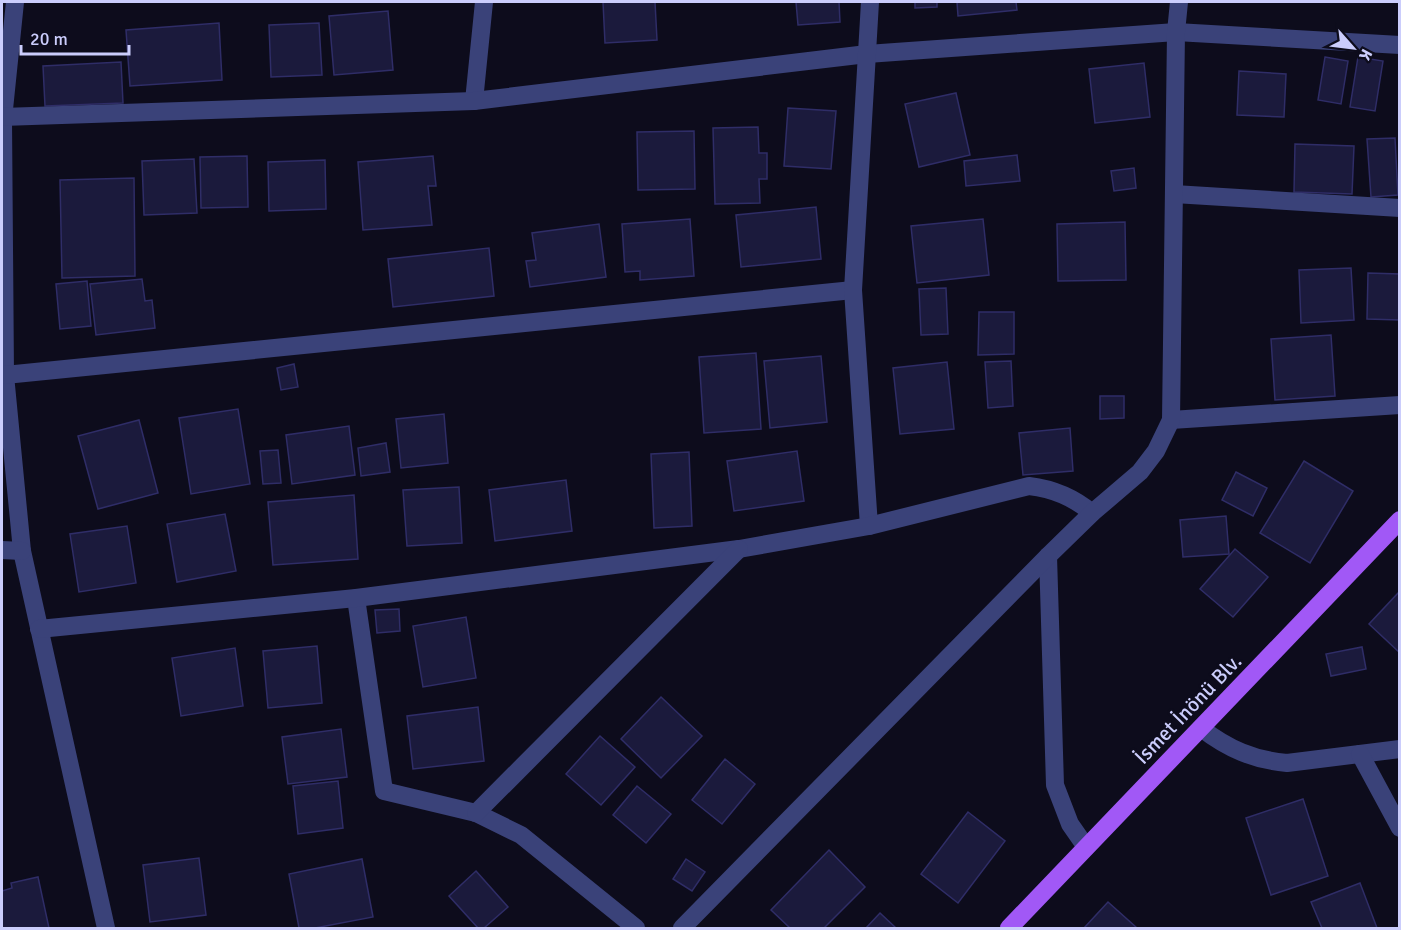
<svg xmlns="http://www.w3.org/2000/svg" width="1401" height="930" font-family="Signika,sans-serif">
<rect width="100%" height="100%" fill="#0d0c1c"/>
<g fill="#1b1a3c" stroke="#2f2d67" stroke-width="1.5">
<polygon points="603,2 655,2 657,40 605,43"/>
<polygon points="796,2 839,2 840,22 798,25"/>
<polygon points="915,2 937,2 937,7 915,8"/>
<polygon points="957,2 1016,2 1017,10 958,16"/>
<polygon points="388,11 393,70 334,75 329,16"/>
<polygon points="219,23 222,80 130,86 126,30"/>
<polygon points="319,23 322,75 271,77 269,25"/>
<polygon points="1325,57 1348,61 1341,104 1318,100"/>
<polygon points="1358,57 1383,61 1375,111 1350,107"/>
<polygon points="121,62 123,103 45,106 43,66"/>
<polygon points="1144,63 1150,117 1095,123 1089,69"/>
<polygon points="1239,71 1286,74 1284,117 1237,115"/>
<polygon points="956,93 970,155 919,167 905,104"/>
<polygon points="788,108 836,111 831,169 784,166"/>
<polygon points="758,127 759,153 767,153 767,179 759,179 760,203 715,204 713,128"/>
<polygon points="694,131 695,189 638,190 637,132"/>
<polygon points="1395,138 1398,195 1371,197 1367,139"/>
<polygon points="1295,144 1354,146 1352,194 1294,192"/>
<polygon points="1017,155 1020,181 966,186 964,161"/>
<polygon points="247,156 248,207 201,208 200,157"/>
<polygon points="433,156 436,186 428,186 432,225 363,230 358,162"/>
<polygon points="194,159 197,213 144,215 142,161"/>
<polygon points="325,160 326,209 269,211 268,162"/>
<polygon points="1134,168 1136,188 1114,191 1111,171"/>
<polygon points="134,178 135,276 62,278 60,180"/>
<polygon points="816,207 821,259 741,267 736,215"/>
<polygon points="690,219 694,276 640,280 640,271 625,272 622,224"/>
<polygon points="983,219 989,275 917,283 911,226"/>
<polygon points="1125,222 1126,280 1058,281 1057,224"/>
<polygon points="599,224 606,277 530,287 526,261 536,260 532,233"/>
<polygon points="489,248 494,296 393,307 388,259"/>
<polygon points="1351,268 1354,320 1301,323 1299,270"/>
<polygon points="1368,273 1400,274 1400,320 1367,319"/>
<polygon points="142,279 145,301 152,300 155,328 96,335 90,284"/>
<polygon points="87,281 91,326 60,329 56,284"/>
<polygon points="946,288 948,334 921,335 919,289"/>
<polygon points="979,312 1014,312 1014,354 978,355"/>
<polygon points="1331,335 1335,396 1275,400 1271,339"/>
<polygon points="756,353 761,429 704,433 699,357"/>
<polygon points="821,356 827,422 770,428 764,361"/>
<polygon points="1011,361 1013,406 988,408 985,362"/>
<polygon points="947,362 954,429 900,434 893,368"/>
<polygon points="294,364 298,387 281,390 277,368"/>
<polygon points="1100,396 1124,396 1124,418 1100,419"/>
<polygon points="238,409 250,484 191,494 179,418"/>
<polygon points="444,414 448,463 401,468 396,419"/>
<polygon points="139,420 158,493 98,509 78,436"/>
<polygon points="349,426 355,475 292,484 286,435"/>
<polygon points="1070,428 1073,471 1023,475 1019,433"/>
<polygon points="386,443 390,472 361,476 358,448"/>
<polygon points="278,450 281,483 263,484 260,451"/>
<polygon points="797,451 804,501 734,511 727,461"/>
<polygon points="689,452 692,526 654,528 651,454"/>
<polygon points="1304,461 1353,491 1310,563 1260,533"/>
<polygon points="1236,472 1267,488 1253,516 1222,500"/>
<polygon points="566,480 572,531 495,541 489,490"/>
<polygon points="459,487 462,543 407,546 403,490"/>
<polygon points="354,495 358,559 273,565 268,502"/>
<polygon points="225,514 236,571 177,582 167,524"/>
<polygon points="1226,516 1229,554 1183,557 1180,520"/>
<polygon points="127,526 136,583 79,592 70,534"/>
<polygon points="1235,549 1268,577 1233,617 1200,589"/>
<polygon points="1400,591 1400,653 1369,624"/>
<polygon points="399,609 400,631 377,633 375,610"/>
<polygon points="466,617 476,678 423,687 413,626"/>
<polygon points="317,646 322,703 268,708 263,651"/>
<polygon points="1362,647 1366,669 1331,676 1326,654"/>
<polygon points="235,648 243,706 181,716 172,658"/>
<polygon points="661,697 702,736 661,778 621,739"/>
<polygon points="478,707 484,761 413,769 407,716"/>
<polygon points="341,729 347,777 288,784 282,737"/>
<polygon points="600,736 635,767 601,805 566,774"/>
<polygon points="725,759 755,784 722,824 692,800"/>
<polygon points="338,781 343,828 298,834 293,786"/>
<polygon points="637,786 671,814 646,843 613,815"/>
<polygon points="1303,799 1328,876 1271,895 1246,818"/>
<polygon points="968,812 1005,841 958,903 921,874"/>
<polygon points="829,850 865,887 824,928 790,928 771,910"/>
<polygon points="199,858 206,915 150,922 143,865"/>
<polygon points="362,859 373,917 315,928 299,928 289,874"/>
<polygon points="686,859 705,872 692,891 673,879"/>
<polygon points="476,871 508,907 484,928 478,928 449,896"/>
<polygon points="38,877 49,928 2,928 2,891 12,888 11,883"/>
<polygon points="1360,883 1377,928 1322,928 1311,902"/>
<polygon points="1108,902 1137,928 1084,928"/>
<polygon points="880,913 896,928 866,928"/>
</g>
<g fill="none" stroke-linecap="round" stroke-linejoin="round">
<g stroke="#3a4279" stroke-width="18">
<polyline points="15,2 3,119 5,375 22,551 106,928"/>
<polyline points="474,101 484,2"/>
<polyline points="2,117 474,101 867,54 1176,32 1400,45"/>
<polyline points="1174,194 1400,208"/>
<polyline points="5,375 853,290"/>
<polyline points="1171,420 1400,405"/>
<polyline points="869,526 853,290 870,2"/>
<polyline points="2,550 22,551"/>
<polyline points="1048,556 1055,785 1070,824 1086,847"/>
<polyline points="356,598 384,791 476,813 521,835 636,928"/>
<path d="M39 629 356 598 739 549 869 526 1029 486C1054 489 1073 497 1092 513"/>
<path d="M1201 728C1228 749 1254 760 1287 763L1400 749"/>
<polyline points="1360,754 1400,828"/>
<polyline points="476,813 739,549"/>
<polyline points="682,928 1048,556 1092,513 1140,472 1156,451 1171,420 1176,32 1179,2"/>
</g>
<polyline stroke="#a158f6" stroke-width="18" points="1009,928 1400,520"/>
</g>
<g text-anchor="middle" stroke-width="5" stroke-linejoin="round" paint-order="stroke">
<g font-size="21" fill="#cbcdfc" stroke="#0d0c1c">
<text transform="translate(1188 709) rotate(-46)" y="7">İsmet İnönü Blv.</text>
</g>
</g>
<rect width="1401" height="930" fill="none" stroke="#cbcdfc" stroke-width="6"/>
<g transform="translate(1353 48) rotate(118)" stroke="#0d0c1c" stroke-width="4.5" paint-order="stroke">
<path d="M0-4.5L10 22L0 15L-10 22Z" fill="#cbcdfc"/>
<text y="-9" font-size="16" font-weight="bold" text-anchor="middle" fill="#cbcdfc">K</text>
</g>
<path d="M21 45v9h108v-9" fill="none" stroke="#cbcdfc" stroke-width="3"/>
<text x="30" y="45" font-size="18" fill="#cbcdfc" stroke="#0d0c1c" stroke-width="4.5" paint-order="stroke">20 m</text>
</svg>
